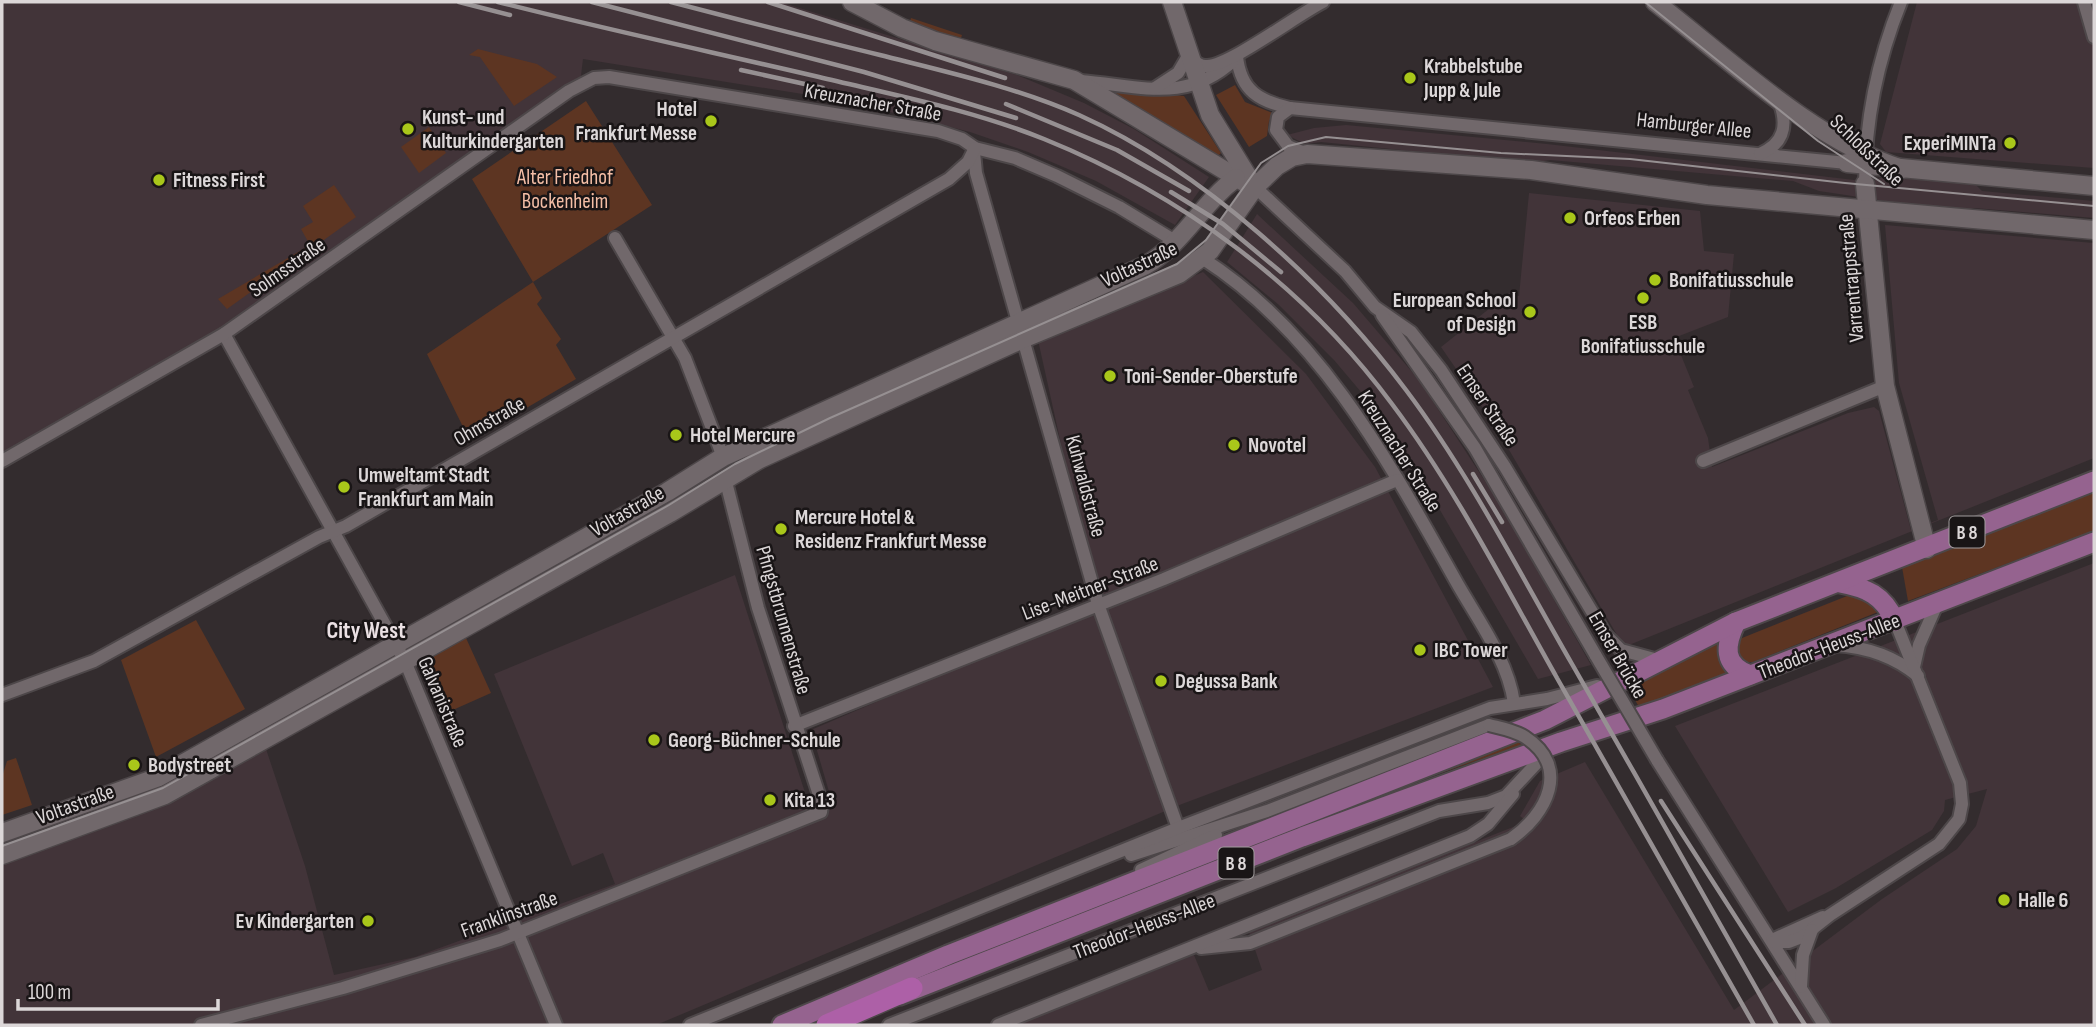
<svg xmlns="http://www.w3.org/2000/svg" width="2096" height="1027" font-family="'Sofia Sans Condensed',sans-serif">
<rect width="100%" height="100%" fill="#332c2e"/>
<g fill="#423439">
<polygon points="2,2 780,2 1017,75 1084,103 1134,129 1209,177 1175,225 1096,181 1028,152 970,132 846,101 583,59 580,84 224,334 2,461"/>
<polygon points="1917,2 2094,2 2094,168 1886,152 1880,144"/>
<polygon points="1346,125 1547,144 1871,182 1883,177 1975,184 1982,191 2094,201 2094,218 1974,208 1965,211 1905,204 1819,191 1793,181 1550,160 1532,163 1321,142 1305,144 1287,135 1314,128"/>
<polygon points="1529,193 1700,211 1704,251 1734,254 1728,317 1674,338 1694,387 1688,390 1708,438 1712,467 1848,413 1874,407 1879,411 1911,530 1938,520 1899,383 1885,225 2094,243 2094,458 1624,647 1494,424 1441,347 1509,293 1519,296"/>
<polygon points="1257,214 1353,303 1419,380 1498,501 1591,665 1538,679 1415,467 1372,405 1334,360 1279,305 1227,262"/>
<polygon points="1203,272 1306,374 1375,467 1493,687 1182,804 656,1025 2,1025 2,843 163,784 262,737 305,866 334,975 415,957 615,884 603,853 572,866 494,674 735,575 809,805 830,795 811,730 1097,607 1038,340"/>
<polygon points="2094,563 2094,1025 1017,1025 1194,955 1209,991 1262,970 1249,932 1523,823 1526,821 1520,816 1540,781 1585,762 1734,1010 1882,899 1957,849 1976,826 1987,789 1945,800 1944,811 1932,830 1836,888 1788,912 1675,726"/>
</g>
<g fill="#5d3522">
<polygon points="911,18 962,35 960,41 909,24"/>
<polygon points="478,49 537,64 557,77 514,106 480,57 469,55"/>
<polygon points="1235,85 1245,102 1275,114 1269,121 1267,136 1249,147 1216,95"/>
<polygon points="1108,88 1184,96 1221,153 1218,156 1107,90"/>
<polygon points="586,101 652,205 533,282 542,298 537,304 561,339 556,345 576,379 470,441 427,354 533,282 472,179"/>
<polygon points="429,127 446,153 419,173 401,147"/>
<polygon points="334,185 356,217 227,309 218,299 310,245 301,229 313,222 303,206"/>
<polygon points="2094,490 2094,531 1908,601 1902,567"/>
<polygon points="1852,594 1862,595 1878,612 1753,662 1746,662 1739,656 1736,646 1742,638"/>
<polygon points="196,620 245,709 156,757 121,660"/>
<polygon points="466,638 491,693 446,713 421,659"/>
<polygon points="1722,641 1719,653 1728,672 1639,707 1629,689"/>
<polygon points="1516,741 1522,745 1389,791"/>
<polygon points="16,758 32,805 2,815 2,777 7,761"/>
</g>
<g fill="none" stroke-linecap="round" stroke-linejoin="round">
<g stroke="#4d4749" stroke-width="16">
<g id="street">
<polyline points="2084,2 2094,37"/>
<path d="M1237 57C1241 91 1259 101 1290 108L1847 163"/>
<path d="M1079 81C1139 85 1185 105 1234 60"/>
<path d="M1155 88 1178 73 1188 56C1194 61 1199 67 1207 66 1229 66 1297 15 1323 2"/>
<polyline points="1290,108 1278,117 1276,130 1288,146 1307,154"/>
<polyline points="974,152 976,173 1098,604 1178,828"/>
<path d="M1760 154C1785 143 1788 125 1779 101"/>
<path d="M1865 184C1865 120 1877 61 1901 2"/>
<polyline points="1255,187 1345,271 1375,307 1411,332 1441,370 1505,467 1606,635 1621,650 1658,660"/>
<polyline points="615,238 685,358 723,457"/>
<path d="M1202 258C1321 334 1390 464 1457 583 1478 620 1508 660 1514 703"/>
<polyline points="1382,315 1475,448 1596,656"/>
<polyline points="224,334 405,661 556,1025"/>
<polyline points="2,461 224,334 569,91 594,78 609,77 938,131 962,139 975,148 1015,158 1057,176 1119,207 1170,238 1180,240"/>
<polyline points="1703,461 1885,386"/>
<path d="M1835 645C1866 647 1894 656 1918 676"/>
<polyline points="1914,667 1919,645 1937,604"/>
<polyline points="2,695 94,661 319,537 346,526 949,179 968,162 975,148"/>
<polyline points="794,726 1164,579 1397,480"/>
<polyline points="1657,760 1824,1025"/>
<polyline points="1131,855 1267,811 1489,725"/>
<polyline points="1141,870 1216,835"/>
<polyline points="1772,940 1823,917"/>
<polyline points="1773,942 1789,942 1802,937 1830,915 1939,844 1959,819 1962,804 1960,783 1895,621"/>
<polyline points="1201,948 1250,943 1511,839"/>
<polyline points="1801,987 1803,955 1812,930"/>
<polyline points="201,1025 343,988 500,940 821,812 822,804 758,608 725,478"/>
<polyline points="690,1025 1178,828 1490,708 1547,699 1597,686"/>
<polyline points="889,1025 1439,811 1488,803 1506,796 1547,752"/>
<polyline points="998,1025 1470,836 1488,824 1513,794"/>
</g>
</g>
<g stroke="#4d4749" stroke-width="21">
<g id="secondary">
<polyline points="852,2 902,28 935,41 1074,80 1244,182"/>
<polyline points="1172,2 1210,115 1253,185"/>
<path d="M1655 2C1729 59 1813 140 1902 169"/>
<polyline points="1847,163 2094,186"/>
<polyline points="1865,184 1885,386 1927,549"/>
<path d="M2 833 159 777 667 492 723 457 1146 265C1184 243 1201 204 1236 178"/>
<polyline points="2,855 165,795 670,513 760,459 1025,338 1179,274 1210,251 1255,187 1277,166 1292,157 1307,154 1531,170 1707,195 2094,230"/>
</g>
</g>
<g stroke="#4d4749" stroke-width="23">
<g id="primary">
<path d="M1840 583C1867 588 1883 595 1895 621"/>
<path d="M1736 622C1725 645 1722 665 1750 675"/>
<polyline points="900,995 1302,837 1561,742 1663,709 2094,542"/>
<polyline points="782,1025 948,955 1545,720 1736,622 2094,481"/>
</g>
</g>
<g stroke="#4d4749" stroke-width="24">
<polyline id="highway" points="827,1025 912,988"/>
</g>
<use href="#street" stroke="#71686b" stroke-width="12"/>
<use href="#secondary" stroke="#71686b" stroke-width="18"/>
<use href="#primary" stroke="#95638f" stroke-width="19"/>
<use href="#highway" stroke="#ad60a7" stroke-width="21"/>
<g stroke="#969092" stroke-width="2">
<polyline points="1645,2 1818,141 1884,184"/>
<polyline points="2,846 163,788 669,505 735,464 830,418 1177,264 1206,240 1261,163 1288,146 1326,137 1501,153 1630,159 1845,183 2094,206"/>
</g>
<g stroke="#969092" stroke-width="4.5">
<polyline points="459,2 510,15"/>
<path d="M498 2C604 29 712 52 819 77 894 95 972 110 1044 139 1180 194 1304 285 1392 404 1456 489 1505 586 1557 678 1623 794 1689 910 1754 1025"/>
<polyline points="592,2 864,72 1016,118"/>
<path d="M671 2C740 20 810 38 880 55 947 72 1015 87 1079 115 1203 171 1325 282 1406 390 1470 475 1519 572 1572 664 1641 784 1709 905 1777 1025"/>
<polyline points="768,2 1005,78"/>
<polyline points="741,70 823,88"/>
<polyline points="1006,104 1117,150 1189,191"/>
<polyline points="1171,192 1223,224 1281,272"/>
<polyline points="1473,474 1502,522"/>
<polyline points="1661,801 1805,1025"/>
</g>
<g stroke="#4d4749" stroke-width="16" stroke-linecap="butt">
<g id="street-bridge">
<polyline points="1596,656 1657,760"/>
<path d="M1489 725C1501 728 1514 730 1525 737 1571 767 1547 814 1511 839"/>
</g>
</g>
<use href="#street-bridge" stroke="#71686b" stroke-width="12"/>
</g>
<g fill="#a9c71a" stroke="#191516" stroke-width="2.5">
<circle cx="1410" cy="78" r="7"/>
<circle cx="711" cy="121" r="7"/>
<circle cx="408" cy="129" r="7"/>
<circle cx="2010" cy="143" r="7"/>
<circle cx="159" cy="180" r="7"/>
<circle cx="1570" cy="218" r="7"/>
<circle cx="1655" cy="280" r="7"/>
<circle cx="1643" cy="298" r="7"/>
<circle cx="1530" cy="312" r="7"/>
<circle cx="1110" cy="376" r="7"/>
<circle cx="676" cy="435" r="7"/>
<circle cx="1234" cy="445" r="7"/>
<circle cx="344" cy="487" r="7"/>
<circle cx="781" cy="529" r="7"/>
<circle cx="1420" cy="650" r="7"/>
<circle cx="1161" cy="681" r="7"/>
<circle cx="654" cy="740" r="7"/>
<circle cx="134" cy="765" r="7"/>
<circle cx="770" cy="800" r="7"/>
<circle cx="2004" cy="900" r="7"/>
<circle cx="368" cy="921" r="7"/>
</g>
<g text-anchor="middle" stroke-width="5" stroke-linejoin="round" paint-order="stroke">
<g fill="#191516" stroke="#a29d9e" stroke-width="2">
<rect x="1949.5" y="516.5" width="35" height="31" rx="5"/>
<rect x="1218.5" y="847.5" width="35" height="31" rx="5"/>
</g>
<g font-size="19" font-weight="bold" fill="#dcd7d8">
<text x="1967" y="539">B 8</text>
<text x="1236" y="870">B 8</text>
</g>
<g font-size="21" font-weight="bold" fill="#dcd7d8" stroke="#191516" text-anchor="start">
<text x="1424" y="73">Krabbelstube<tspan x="1424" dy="24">Jupp &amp; Jule</tspan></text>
<text x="697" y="116" text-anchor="end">Hotel<tspan x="697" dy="24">Frankfurt Messe</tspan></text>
<text x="422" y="124">Kunst- und<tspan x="422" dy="24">Kulturkindergarten</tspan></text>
<text x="1996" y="150" text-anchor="end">ExperiMINTa</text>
<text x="173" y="187">Fitness First</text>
<text x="1584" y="225">Orfeos Erben</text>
<text x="1669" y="287">Bonifatiusschule</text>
<text x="1516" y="307" text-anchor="end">European School<tspan x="1516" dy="24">of Design</tspan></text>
<text x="1643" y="329" text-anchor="middle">ESB<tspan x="1643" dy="24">Bonifatiusschule</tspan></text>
<text x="1124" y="383">Toni-Sender-Oberstufe</text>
<text x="690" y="442">Hotel Mercure</text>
<text x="1248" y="452">Novotel</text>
<text x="358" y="482">Umweltamt Stadt<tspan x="358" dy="24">Frankfurt am Main</tspan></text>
<text x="795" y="524">Mercure Hotel &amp;<tspan x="795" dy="24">Residenz Frankfurt Messe</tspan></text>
<text x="1434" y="657">IBC Tower</text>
<text x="1175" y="688">Degussa Bank</text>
<text x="668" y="747">Georg-Büchner-Schule</text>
<text x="148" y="772">Bodystreet</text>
<text x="784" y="807">Kita 13</text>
<text x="2018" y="907">Halle 6</text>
<text x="354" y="928" text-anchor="end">Ev Kindergarten</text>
</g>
<g font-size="21" fill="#dcd7d8" stroke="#191516">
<text transform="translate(873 102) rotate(10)" y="7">Kreuznacher Straße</text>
<text transform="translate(1694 125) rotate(6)" y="7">Hamburger Allee</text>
<text transform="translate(1867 150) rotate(44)" y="7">Schloßstraße</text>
<text transform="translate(1139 264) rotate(-25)" y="7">Voltastraße</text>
<text transform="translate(287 267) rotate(-35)" y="7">Solmsstraße</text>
<text transform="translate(1851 278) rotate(-95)" y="7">Varrentrappstraße</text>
<text transform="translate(1488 405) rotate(56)" y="7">Emser Straße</text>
<text transform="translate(489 421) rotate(-30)" y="7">Ohmstraße</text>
<text transform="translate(1400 451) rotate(58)" y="7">Kreuznacher Straße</text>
<text transform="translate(1086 486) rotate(75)" y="7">Kuhwaldstraße</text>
<text transform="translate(627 511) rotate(-30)" y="7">Voltastraße</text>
<text transform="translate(1090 588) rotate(-21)" y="7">Lise-Meitner-Straße</text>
<text transform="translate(784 620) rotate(74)" y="7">Pfingstbrunnenstraße</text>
<text transform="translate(1829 646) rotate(-21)" y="7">Theodor-Heuss-Allee</text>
<text transform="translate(1618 655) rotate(60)" y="7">Emser Brücke</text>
<text transform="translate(443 702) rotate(67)" y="7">Galvanistraße</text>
<text transform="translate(75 804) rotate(-20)" y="7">Voltastraße</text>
<text transform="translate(509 914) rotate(-20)" y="7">Franklinstraße</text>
<text transform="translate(1144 926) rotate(-21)" y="7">Theodor-Heuss-Allee</text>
</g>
<g font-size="21" fill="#f4bea6" stroke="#191516">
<text x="565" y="184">Alter Friedhof<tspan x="565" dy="24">Bockenheim</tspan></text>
</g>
<g font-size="23" font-weight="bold" fill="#ebe1e4" stroke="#191516">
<text x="366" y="638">City West</text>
</g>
</g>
<rect width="2096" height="1027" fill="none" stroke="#dcd7d8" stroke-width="7"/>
<path d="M18 999v10h200v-10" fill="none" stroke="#dcd7d8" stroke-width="3.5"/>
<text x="28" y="999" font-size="21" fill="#dcd7d8" stroke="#191516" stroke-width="5" paint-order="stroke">100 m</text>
</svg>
